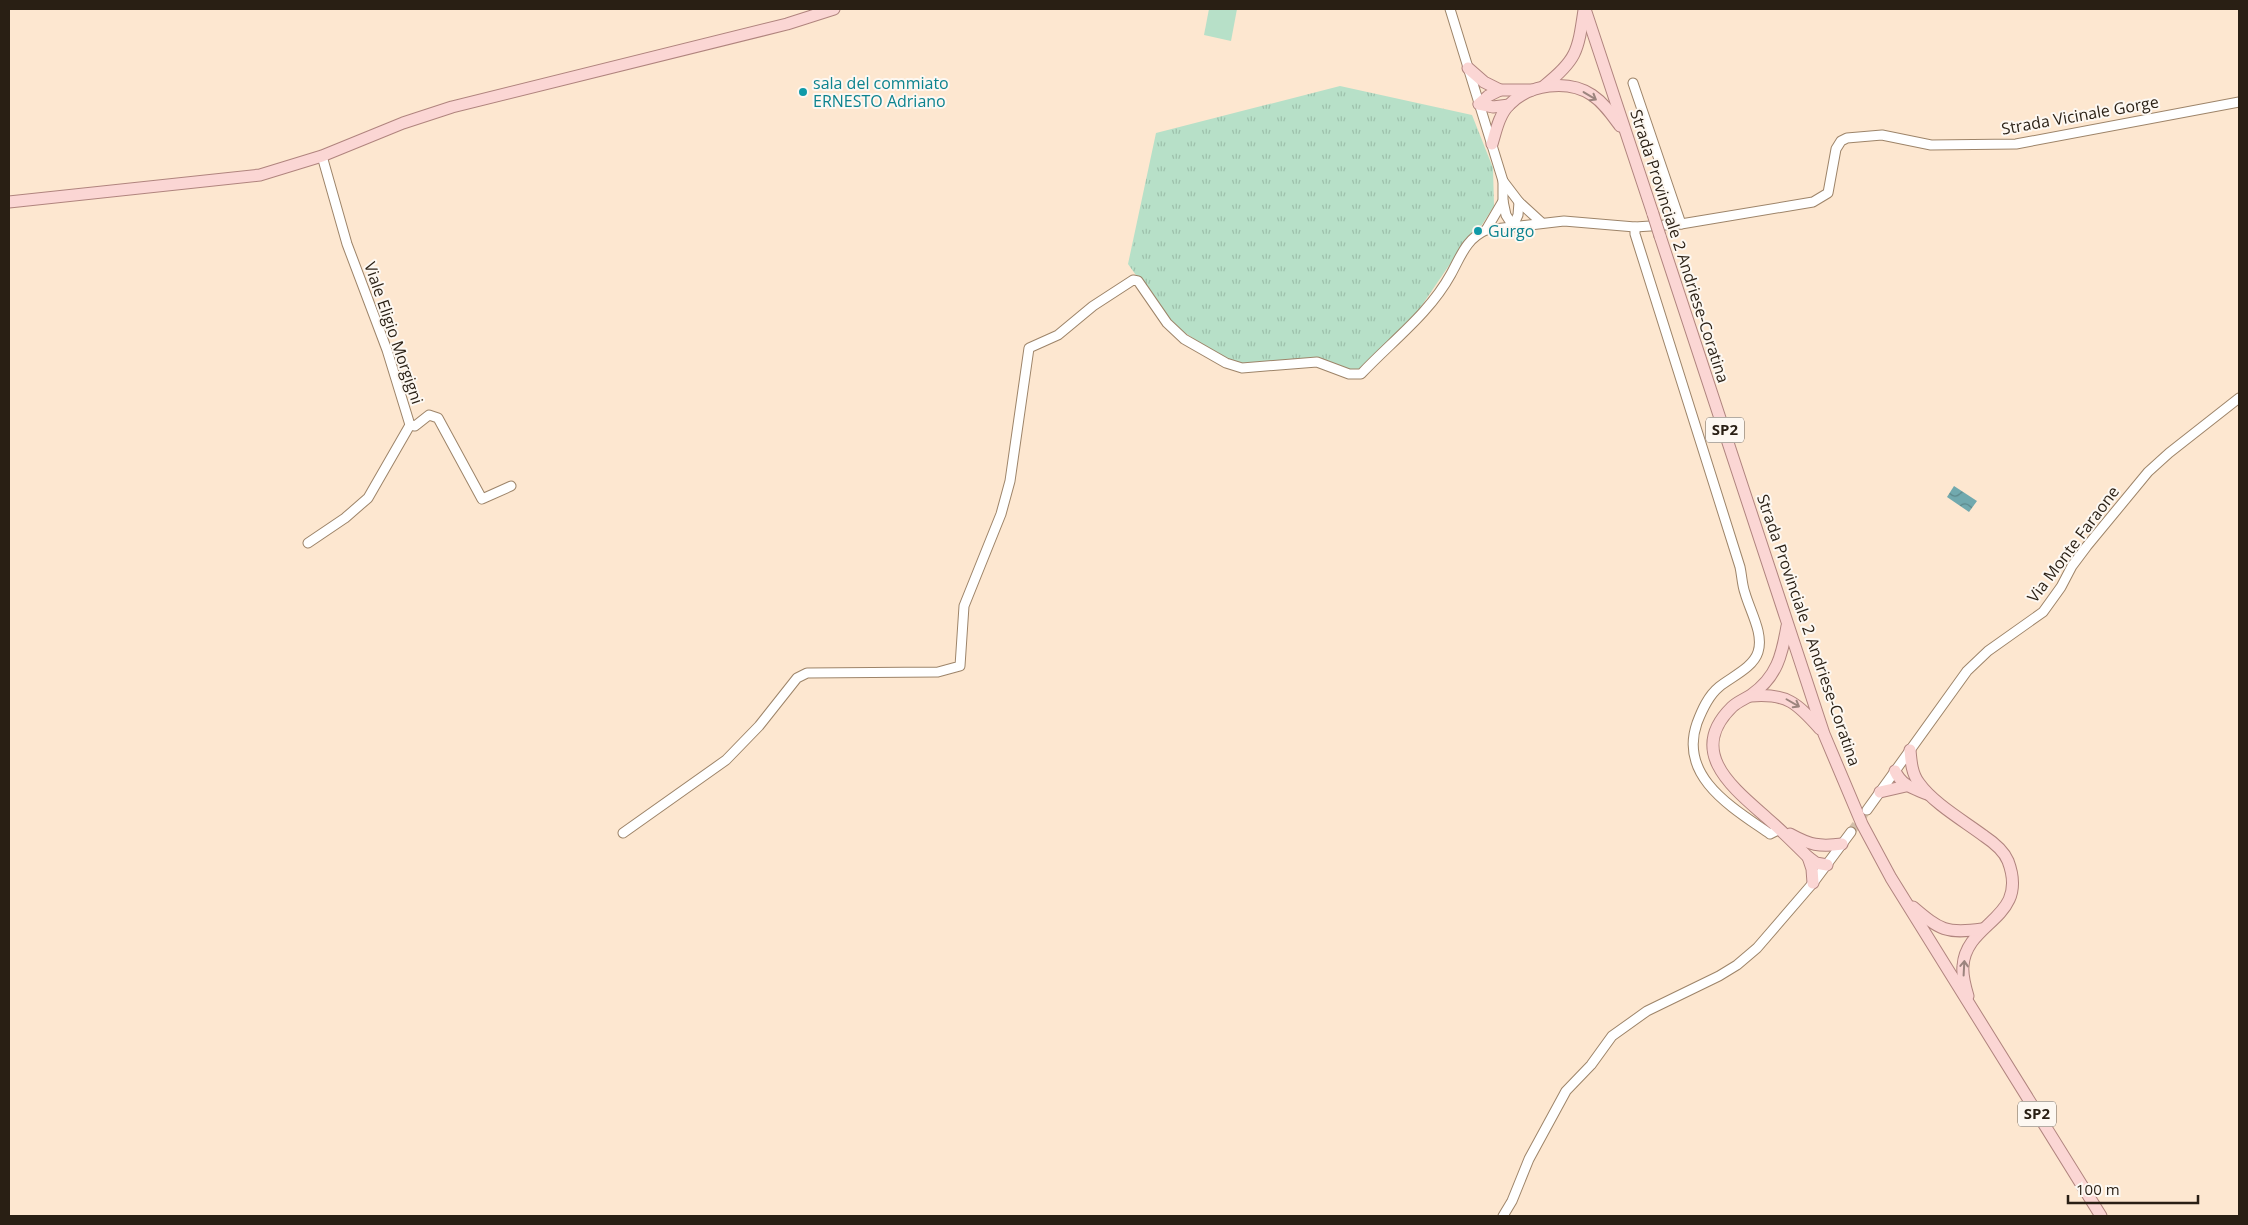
<svg xmlns="http://www.w3.org/2000/svg" width="2248" height="1225" font-family="'Open Sans',sans-serif">
<defs>
<pattern id="grass-tufts" width="24" height="20" patternUnits="userSpaceOnUse" patternTransform="scale(1.25)"><rect width="24" height="20" fill="#b7e0c8"/><path d="M3 7l-1-3M5 7V3M7 7l1-3M15 17l-1-3M17 17v-4M19 17l1-3" fill="none" stroke="#9dc0ab"/></pattern>
<pattern id="water-waves" width="16" height="10" patternUnits="userSpaceOnUse" patternTransform="scale(1.25)"><rect width="16" height="10" fill="#71a9ae"/><path d="M0 5q4-4 8 0t8 0" fill="none" stroke="#5d898c"/></pattern>
</defs>
<rect width="100%" height="100%" fill="#fde7d0"/>
<polygon fill="url(#grass-tufts)" points="1340,86 1472,115 1493,168 1494,206 1478,231 1467,239 1414,317 1360,370 1349,370 1316,358 1242,364 1228,361 1170,323 1128,264 1156,133"/>
<polygon fill="#b7e0c8" points="1209,9 1237,9 1231,41 1204,35"/>
<polygon fill="url(#water-waves)" points="1954,486 1977,501 1969,512 1947,497"/>
<g fill="none" stroke-linecap="round" stroke-linejoin="round">
<polyline stroke="#d3bfaa" stroke-width="9" stroke-dasharray="9 4.5" stroke-linecap="butt" points="1851,832 1867,810"/>
<g stroke="#9d8469" stroke-width="11">
<g id="minor">
<polyline points="1450,9 1503,181 1503,201 1486,230"/>
<polyline points="1633,83 1681,224"/>
<polyline points="1503,181 1519,202 1541,222"/>
<polyline points="1503,201 1506,215 1513,226"/>
<polyline points="1513,226 1518,215 1519,202"/>
<path d="M1635 227V234L1740 567C1742 576 1742 585 1745 593 1750 611 1764 634 1758 652 1753 668 1731 677 1719 687 1708 696 1702 710 1697 723 1678 777 1733 808 1770 834L1780 829"/>
<polyline points="410,425 415,426 429,415 438,418 482,499 511,486"/>
<polyline points="308,543 345,518 368,498 410,425 387,350 347,244 322,156"/>
<polyline points="1867,810 1967,671 1988,651 2043,612 2061,587 2072,566 2087,546 2148,472 2169,453 2239,398"/>
<path d="M623 833 726 760 759 726 797 678 807 673 938 672 960 666 964 606 1001 514 1010 481 1029 348 1058 335 1093 306 1133 280 1138 281 1167 323 1184 339 1226 363 1242 368 1317 362 1349 374H1361C1392 341 1429 314 1451 274 1461 256 1466 239 1486 230L1564 221 1635 227 1681 224 1813 202 1828 193 1836 149 1841 141 1847 138 1882 135 1931 145 2016 144 2239 102"/>
<polyline points="1503,1216 1512,1201 1529,1159 1566,1091 1591,1065 1612,1036 1647,1011 1719,976 1737,965 1757,948 1813,883 1851,832"/>
</g>
</g>
<g stroke="#b0847e" stroke-width="13">
<g id="major">
<polyline points="1585,9 1653,214"/>
<polyline points="1468,68 1484,82 1500,90 1532,90"/>
<path d="M1544 86C1577 60 1578 51 1584 10"/>
<polyline points="1479,104 1493,107 1509,105"/>
<polyline points="1479,104 1488,96 1500,90"/>
<path d="M1492 144C1496 131 1499 115 1509 105 1529 84 1568 79 1592 95 1604 103 1612 115 1620 126"/>
<polyline points="9,202 260,175 322,156 403,123 452,107 787,24 834,9"/>
<polyline points="1660,236 1824,734 1862,824 1891,878 2101,1216"/>
<path d="M1787 626C1782 655 1777 677 1751 695 1745 699 1737 702 1732 707 1686 752 1733 788 1767 818 1781 830 1795 844 1808 857L1816 863 1827 865"/>
<path d="M1751 696C1787 693 1797 703 1820 729"/>
<path d="M1910 750C1911 762 1912 774 1919 783 1933 803 1964 821 1984 836 1993 842 2004 851 2008 861 2030 919 1966 921 1963 966 1962 976 1965 986 1968 996"/>
<path d="M1895 771C1902 786 1913 788 1927 794"/>
<polyline points="1880,792 1906,786"/>
<path d="M1790 834C1810 845 1819 847 1842 844"/>
<polyline points="1808,857 1812,869 1813,883"/>
<path d="M1913 907C1940 930 1946 934 1982 929"/>
</g>
</g>
<use href="#minor" stroke="#fff" stroke-width="9"/>
<use href="#major" stroke="#fbd6d4" stroke-width="11"/>
<g stroke="#b0847e" stroke-width="13" stroke-linecap="butt">
<polyline id="major-bridge" points="1653,214 1660,236"/>
</g>
<use href="#major-bridge" stroke="#fbd6d4" stroke-width="11"/>
</g>
<defs><path id="oneway-shaft" d="M-6 0H5M1.5-3L5.5 0L1.5 3" fill="none" stroke-width="1.6" stroke-linecap="round" stroke-linejoin="round" transform="scale(1.25)"/></defs>
<g stroke="#9c847e">
<use href="#oneway-shaft" transform="translate(1590 96) rotate(31)"/>
<use href="#oneway-shaft" transform="translate(1793 703) rotate(30)"/>
<use href="#oneway-shaft" transform="translate(1964 968) rotate(-87)"/>
</g>
<g fill="#0f9aa8" stroke="#fdf8f2" stroke-width="2">
<circle cx="803" cy="92" r="5"/>
<circle cx="1478" cy="231" r="5"/>
</g>
<g text-anchor="middle" stroke-width="4" stroke-linejoin="round" paint-order="stroke">
<g fill="#fdf8f2" stroke="#696057" stroke-width="1">
<rect x="1706" y="417.5" width="38" height="25" rx="4"/>
<rect x="2018" y="1101.5" width="38" height="25" rx="4"/>
</g>
<g font-size="15" font-weight="bold" fill="#291f14">
<text x="1725" y="435">SP2</text>
<text x="2037" y="1119">SP2</text>
</g>
<g font-size="16" fill="#0d838f" stroke="#fdf8f2" text-anchor="start">
<text x="813" y="89">sala del commiato<tspan x="813" dy="18">ERNESTO Adriano</tspan></text>
<text x="1488" y="237">Gurgo</text>
</g>
<g font-size="16" fill="#291f14" stroke="#fdf8f2">
<text transform="translate(2080 115) rotate(-10)" y="6">Strada Vicinale Gorge</text>
<text transform="translate(1680 246) rotate(72)" y="6">Strada Provinciale 2 Andriese-Coratina</text>
<text transform="translate(394 333) rotate(71)" y="6">Viale Eligio Morgigni</text>
<text transform="translate(2073 544) rotate(-53)" y="6">Via Monte Faraone</text>
<text transform="translate(1809 630) rotate(71)" y="6">Strada Provinciale 2 Andriese-Coratina</text>
</g>
</g>
<rect width="2248" height="1225" fill="none" stroke="#291f14" stroke-width="20"/>
<path d="M2068 1195v8h130v-8" fill="none" stroke="#291f14" stroke-width="2.5"/>
<text x="2076" y="1195" font-size="15" fill="#291f14" stroke="#fdf8f2" stroke-width="4" paint-order="stroke">100 m</text>
</svg>
